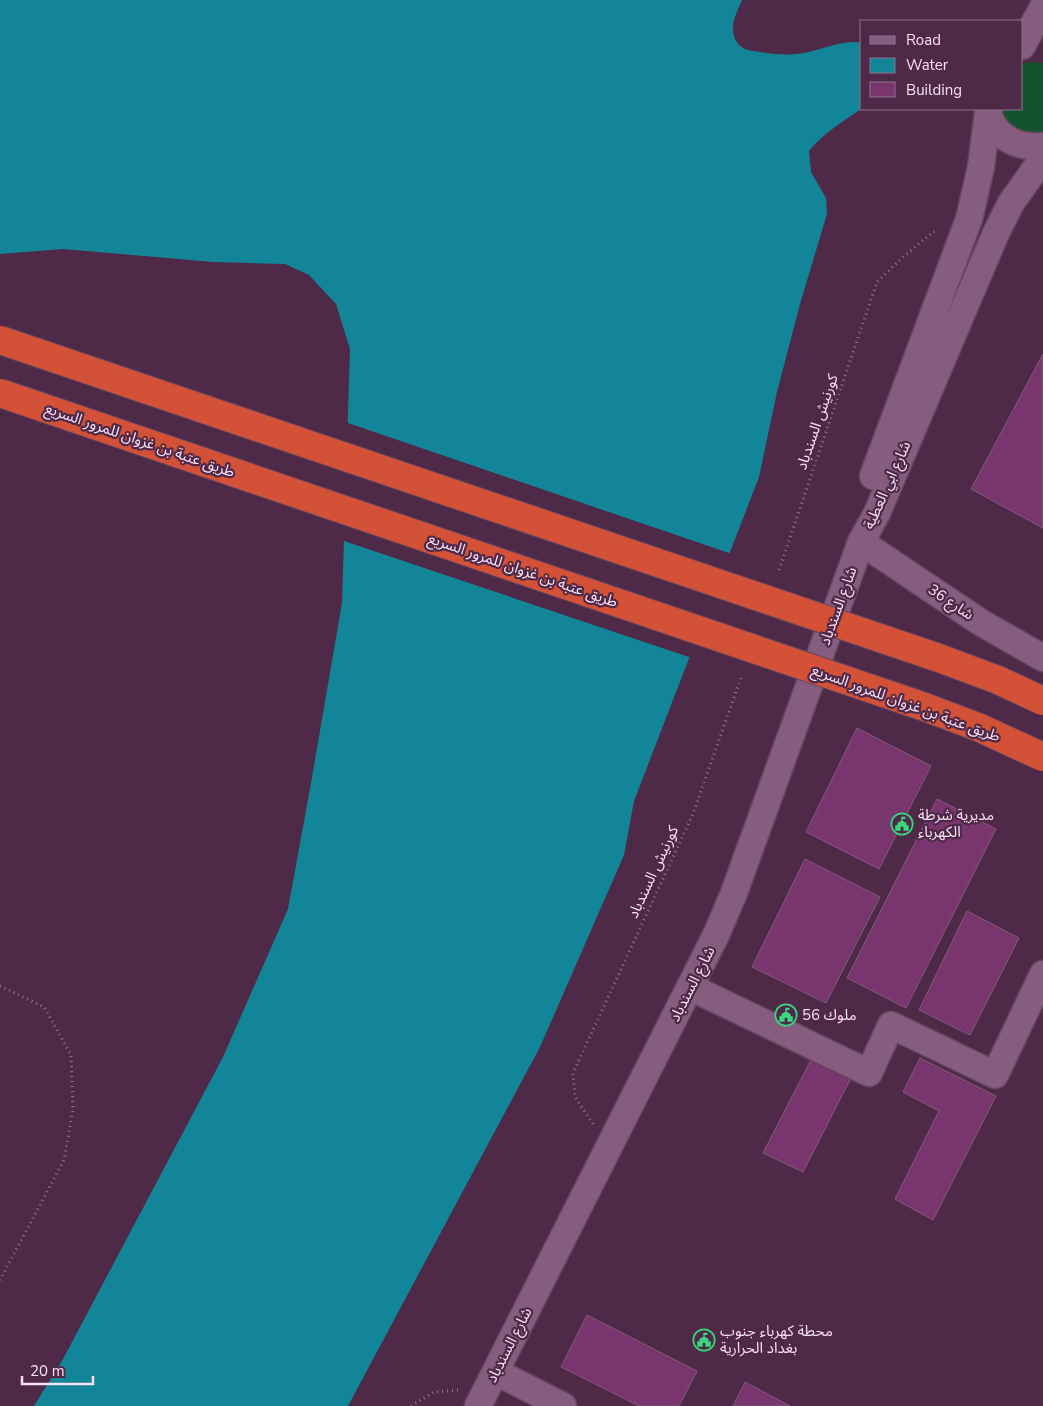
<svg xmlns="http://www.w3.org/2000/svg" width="1043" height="1406" font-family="'Nunito Sans','Noto Sans Arabic',sans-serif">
<rect width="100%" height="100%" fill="#4e2948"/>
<polygon fill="#13542f" points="1029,62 1043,63 1043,135 1014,131 997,109 1022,109 1022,64"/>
<path fill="#138599" d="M0 0H742C739 8 732 21 733 30 735 47 744 50 759 52 772 54 785 55 797 54 817 52 845 38 862 43V108C843 122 823 133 809 151L811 172 826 198 827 214 800 304 777 392 759 477 634 801 624 855 540 1047 348 1406H34L62 1361 223 1057 288 909 311 783 342 603 350 349 336 304 309 275 285 264 213 262 63 249 0 254Z"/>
<polygon fill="#4e2948" points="345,422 732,554 692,658 341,540"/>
<g fill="#78356e" stroke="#835a7b">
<polygon points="1043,354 1043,528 971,489"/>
<polygon points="857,728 931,766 879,869 806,832"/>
<polygon points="937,799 996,829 906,1008 847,978"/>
<polygon points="805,859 880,897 826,1003 752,967"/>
<polygon points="967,911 1019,938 970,1035 919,1010"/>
<polygon points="816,1050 855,1070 803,1172 763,1153"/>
<polygon points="920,1058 996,1096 933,1220 895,1199 939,1111 903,1092"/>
<polygon points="587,1315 697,1371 679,1406 639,1406 561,1367"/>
<polygon points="745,1382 790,1406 733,1406"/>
</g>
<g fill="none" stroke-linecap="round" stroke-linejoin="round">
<g stroke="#664661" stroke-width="29">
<g id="minor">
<polyline points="1022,46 1043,7"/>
<path d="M988 109C991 136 1018 149 1043 146"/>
<polyline points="873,476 969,219 981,167 988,112"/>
<polyline points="861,542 980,622 1043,658"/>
<polyline points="690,987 869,1073 891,1025 995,1075 1043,974"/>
<polyline points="496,1372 563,1406"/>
<polyline points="478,1406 716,935 734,893 861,542 877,513 996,233 1011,203 1043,158"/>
</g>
</g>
<g stroke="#95758f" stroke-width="3" stroke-dasharray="1 4" stroke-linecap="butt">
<polyline points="779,570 877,282 903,257 933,232 938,231"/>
<polyline points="0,986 44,1007 71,1055 73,1110 64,1160 0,1280"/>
<polyline points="593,1124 575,1097 573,1073 693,814 742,675"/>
<polyline points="411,1406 434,1392 458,1390"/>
</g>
<use href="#minor" stroke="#865d7e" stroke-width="26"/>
<g stroke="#664661" stroke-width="30" stroke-linecap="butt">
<g id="highway-bridge">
<polyline points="0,340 939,658 998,680 1043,701"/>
<polyline points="0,393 922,706 978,727 1043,757"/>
</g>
</g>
<use href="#highway-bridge" stroke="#d35136" stroke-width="28"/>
</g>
<defs>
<g id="civic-ring" transform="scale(1.125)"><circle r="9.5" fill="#4e2948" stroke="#3ad77f" stroke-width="1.5"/><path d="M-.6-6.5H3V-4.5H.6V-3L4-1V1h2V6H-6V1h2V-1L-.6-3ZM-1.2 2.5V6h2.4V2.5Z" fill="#3ad77f"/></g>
</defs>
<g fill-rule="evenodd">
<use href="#civic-ring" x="902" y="824"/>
<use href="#civic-ring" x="786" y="1015"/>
<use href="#civic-ring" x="704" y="1340"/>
</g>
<g text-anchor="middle" stroke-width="4.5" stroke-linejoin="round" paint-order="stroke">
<g font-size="15" fill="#f9e0f3" stroke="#4e2948">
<text transform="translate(817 422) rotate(-71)" y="5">كورنيش السندباد</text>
<text transform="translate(140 440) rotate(19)" y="5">طريق عتبة بن غزوان للمرور السريع</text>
<text transform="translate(887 485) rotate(-66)" y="5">شارع ابي العطية</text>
<text transform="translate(523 570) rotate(19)" y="5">طريق عتبة بن غزوان للمرور السريع</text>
<text transform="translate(951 602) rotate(34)" y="5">شارع 36</text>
<text transform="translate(838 606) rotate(-70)" y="5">شارع السندباد</text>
<text transform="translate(906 703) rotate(20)" y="5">طريق عتبة بن غزوان للمرور السريع</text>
<text transform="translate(653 872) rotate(-65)" y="5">كورنيش السندباد</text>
<text transform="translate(692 984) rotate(-63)" y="5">شارع السندباد</text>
<text transform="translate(509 1345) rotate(-63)" y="5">شارع السندباد</text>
</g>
<g font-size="15" fill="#f9e0f3" stroke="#4e2948" text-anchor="start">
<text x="918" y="820">مديرية شرطة<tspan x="918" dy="17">الكهرباء</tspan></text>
<text x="802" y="1020">ملوك 56</text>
<text x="720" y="1336">محطة كهرباء جنوب<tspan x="720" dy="17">بغداد الحرارية</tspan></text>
</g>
</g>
<rect x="860" y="20" width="162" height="90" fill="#4e2948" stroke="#92728c"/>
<rect x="870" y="36" width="25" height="8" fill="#865d7e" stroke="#92728c"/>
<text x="906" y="45" font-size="15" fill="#f9e0f3">Road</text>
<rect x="870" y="58" width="25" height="15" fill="#138599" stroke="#92728c"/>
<text x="906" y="70" font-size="15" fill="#f9e0f3">Water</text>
<rect x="870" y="82" width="25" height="15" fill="#78356e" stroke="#92728c"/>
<text x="906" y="95" font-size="15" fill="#f9e0f3">Building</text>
<path d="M22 1376v8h71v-8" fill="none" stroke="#f9e0f3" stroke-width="2.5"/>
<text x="30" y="1376" font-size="15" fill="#f9e0f3" stroke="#4e2948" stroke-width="4" paint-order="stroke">20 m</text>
</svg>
